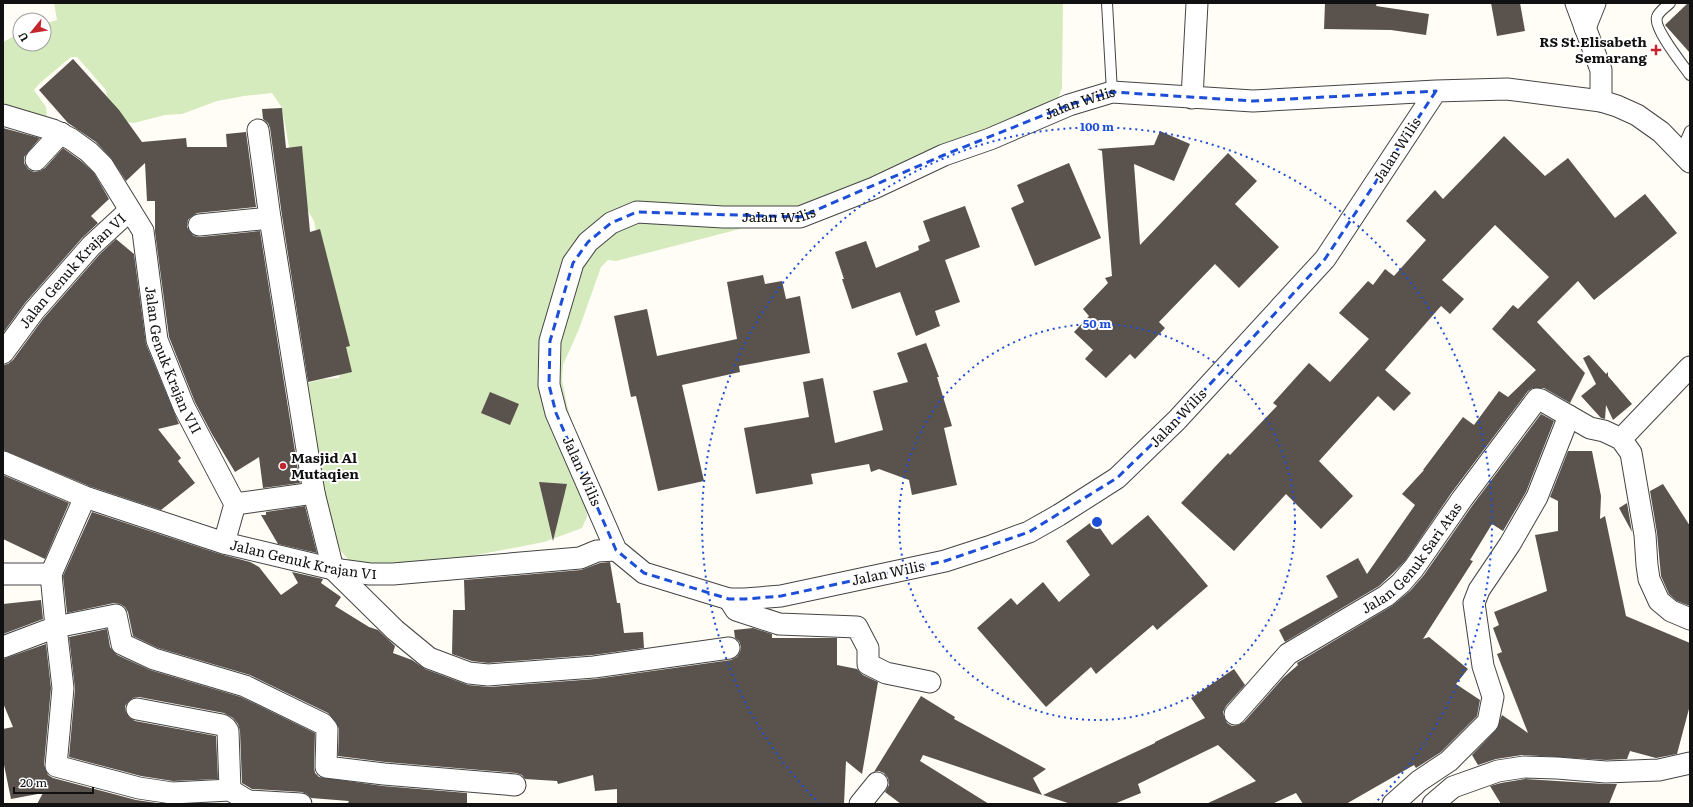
<svg xmlns="http://www.w3.org/2000/svg" width="1693" height="807" font-family="Literata,serif">
	<style>
		.green { fill: #d5ebbd }
		.building { fill: #5a524d }
		.lines { fill: none; stroke-linecap: round; stroke-linejoin: round }
		.lane-casing { stroke: #444; stroke-width: 12 }
		.street-casing { stroke: #444; stroke-width: 23 }
		.lane { stroke: #fff; stroke-width: 10 }
		.street { stroke: #fff; stroke-width: 21 }
		.marked { fill: none; stroke: #1d4ed8; stroke-width: 3; stroke-dasharray: 8 5; stroke-linejoin: round }
		.ring { fill: none; stroke: #1d4ed8; stroke-width: 2; stroke-dasharray: 2 4 }
		.poi-dot { fill: #c4262e; stroke: #fff; stroke-width: 1.5 }
		.labels { text-anchor: middle; stroke-width: 4; stroke-linejoin: round; paint-order: stroke }
		.poi-label { font-size: 14px; font-weight: bold; fill: #111; stroke: #fff; text-anchor: end }
		.street-label { font-size: 14px; fill: #111; stroke: #fff }
		.centre { fill: #1d4ed8; stroke: #fff; stroke-width: 2 }
		.ring-label { font-size: 12px; text-anchor: middle; font-weight: bold; fill: #1d4ed8; stroke: #fff; stroke-width: 4; stroke-linejoin: round; paint-order: stroke }
	</style>
	<rect width="100%" height="100%" fill="#fffdf5"/>
	<path class="green" d="M54,3H1063L1062,88L1056,103L1020,118L997,124L771,221L616,261L608,260L601,267L579,329L563,365L562,380L567,405L575,433L585,488L587,517L582,528L544,542L466,557L372,568L352,564L340,550L327,516L304,384L323,379L339,378L341,365L314,221L307,209L293,169L282,108L272,93L244,96L217,101L182,114L165,115L134,123L125,122L107,96L106,90L77,57H71L40,83L34,90L46,107L47,117L41,118L25,110L3,104V42L20,33V44H44V24L57,20Z"/>
	<g class="building">
		<path d="M1325,3H1377L1376,6L1429,14L1426,35L1391,30L1324,29Z"/>
		<path d="M1491,3H1520L1525,31L1497,36Z"/>
		<path d="M1688,3H1690V53L1665,25Z"/>
		<path d="M73,59L119,110L142,142L186,138L187,147H227L226,134L246,132L256,207L197,213L192,216L188,220L187,227L190,232L194,236L200,237L260,231L300,483L263,488L259,457L235,472L212,434L195,402L169,337L155,232V201H147L145,163L126,181L111,158L96,142L68,123L39,90Z"/>
		<path d="M282,108L286,148L302,146L310,232L320,229L350,346L346,347L352,372L308,382L282,216L270,128L268,123L263,119L262,109Z"/>
		<path d="M3,128L40,138L24,157V163L28,169L34,172L40,171L45,168L63,148L81,161L94,173L109,199L91,216L98,223L82,238L25,303L3,333Z"/>
		<path d="M1160,131L1190,144L1174,181L1134,164L1140,245L1228,153L1257,181L1235,204L1279,247L1239,288L1215,264L1159,322L1165,328L1135,359L1130,354L1106,378L1085,359L1093,350L1074,332L1089,316L1083,309L1108,283L1105,278L1112,276L1102,151L1097,149L1154,145Z"/>
		<path d="M1504,136L1545,176L1568,158L1615,218L1645,194L1677,233L1594,300L1578,281L1537,322L1585,373L1570,403L1544,388H1533L1528,391L1452,492L1405,561L1392,574L1379,586L1285,642L1279,630L1338,597L1326,576L1358,558L1367,574L1415,505L1402,494L1424,470H1423L1463,417L1474,425L1499,391L1508,397L1536,370L1492,329L1513,305L1518,309L1549,277L1495,225L1442,280L1464,299L1450,314L1441,306L1385,370L1411,393L1394,411L1378,396L1319,461L1353,496L1321,529L1286,494L1234,551L1181,503L1228,453L1230,455L1277,406L1273,403L1309,363L1330,382L1369,339L1339,313L1368,281L1373,285L1385,269L1394,276L1426,240L1406,221L1435,190L1443,199Z"/>
		<path d="M1069,163L1101,238L1035,266L1011,208L1024,202L1017,185Z"/>
		<path d="M965,206L980,247L945,260L960,302L935,311L940,326L916,336L900,292L852,309L842,279H844L835,252L866,241L876,268L919,250L918,246L930,241L923,221Z"/>
		<path d="M116,239L134,254L146,344L179,424L158,429L181,458L178,461L195,483L161,510L89,486L3,450V365L8,364L13,360L43,319L100,254Z"/>
		<path d="M763,275L765,284L782,281L786,299L800,296L810,353L739,366L740,372L682,385L704,481L658,491L636,396L631,397L614,316L647,309L657,356L737,339L727,282Z"/>
		<path d="M926,343L939,377H937L952,426L944,428L957,485L912,495L909,480L879,469L871,472L869,464L811,474L813,484L756,494L744,428L809,417L803,382L823,378L835,443L883,430L873,391L908,382L897,353Z"/>
		<path d="M1589,355L1606,374L1608,372V376L1632,404L1613,420L1606,405L1605,419L1601,418L1581,396L1596,384L1583,358Z"/>
		<path d="M490,392L519,404L510,425L481,413Z"/>
		<path d="M1541,414L1554,421L1526,492L1503,531L1492,524L1470,560L1473,561L1423,639L1429,637L1468,669L1456,684L1480,700L1477,716L1441,752L1416,768L1414,765L1346,804H1303L1296,793L1272,804H1206L1256,781L1218,745L1138,784L1141,793L1114,804H1071L1043,795L1155,743V742L1205,718L1191,698L1234,669L1245,685L1226,706L1223,712L1224,717L1227,723L1232,726L1238,725L1244,722L1283,678L1298,665L1297,663L1392,606L1410,591L1424,575L1472,506Z"/>
		<path d="M1568,451H1592L1601,496L1600,519L1605,516L1626,616L1690,643V705L1677,754L1656,758L1630,751L1627,759L1606,760L1522,755L1496,759L1478,765L1472,755L1496,730L1502,715L1528,733L1497,654L1502,652L1493,628L1499,625L1494,612L1547,591L1535,535L1558,531V501L1550,497Z"/>
		<path d="M3,475L69,503L45,559L3,539Z"/>
		<path d="M539,482L567,484L553,541Z"/>
		<path d="M1663,484L1690,526V606L1677,601L1669,594L1661,576L1657,533L1650,491Z"/>
		<path d="M1627,503L1632,532L1619,508Z"/>
		<path d="M305,506L317,553L278,544L261,515H266V512Z"/>
		<path d="M92,512L220,554L250,562L259,567L281,595L298,583L292,572L323,579L321,583L341,597L335,606L369,627L378,630L395,646L393,653L412,660L425,669L468,685L489,687L595,679L731,660L737,657L740,652L741,647L739,641L735,638L734,630L753,628L772,634V638H837V665L857,669L863,675L878,682L862,774L846,761L844,804H617V789L595,791L593,775L558,784L557,781L525,779L522,775L516,773L385,762L338,756L339,729L336,722L328,713L250,675L158,648L133,636L128,612L125,607L120,604L114,603L67,613L63,576Z"/>
		<path d="M1148,515L1208,586L1157,630L1153,625L1096,674L1091,667L1046,707L977,628L1011,598L1017,605L1043,582L1059,602L1090,575L1066,541L1094,520L1112,545Z"/>
		<path d="M610,562L617,603H620L624,633L643,632L644,648L593,655L488,663L472,661L452,654L453,610H465L464,580L581,570L600,563Z"/>
		<path d="M41,600L43,619L3,634V604Z"/>
		<path d="M107,629L110,647L117,655L150,670L241,697L315,733L314,767L315,773L319,777L383,786L467,793V804L348,803L349,801L311,798L307,794L302,792L252,789L242,783L240,731L238,724L233,718L224,713L139,697L133,698L128,702L125,706L126,713L130,718L135,721L216,736L218,779L173,781L141,776L69,757L75,689L69,637Z"/>
		<path d="M46,644L51,688L44,765L48,775L53,778L136,800L164,804H37L43,793L11,799L3,760V729L13,727L3,703V659Z"/>
		<path d="M921,696L955,717L954,719L1046,769L1033,778L1042,795L923,755L920,761L989,804H901L885,792L889,785L888,778L884,773L879,771L874,772Z"/>
		<path d="M1525,779L1605,784H1617L1609,804H1501L1490,786L1501,783Z"/>
	</g>
	<g class="lines">
		<g class="lane-casing">
			<g id="lane">
				<path d="M1107,3L1112,92"/>
				<path d="M1670,3C1666,7 1659,11 1657,17C1653,28 1683,65 1690,75"/>
				<path d="M1681,151L1690,131"/>
			</g>
		</g>
		<g class="street-casing">
			<g id="street">
				<path d="M1576,3L1601,70V101"/>
				<path d="M1585,28L1595,3"/>
				<path id="s1" d="M1436,91L1325,259L1177,420L1117,478L1059,515L1029,532L988,547L945,561L781,596L745,599H729L644,573L616,550L556,413L549,385L550,341L573,263L588,242L611,223L637,212L723,217H800L874,188L944,155L990,139L1069,105L1112,92L1253,101L1436,91L1507,89L1601,101L1617,106L1637,115L1661,132L1690,162"/>
				<path d="M1192,98L1197,3"/>
				<path id="s2" d="M3,115L53,130L71,139L89,152L103,166L143,231L157,340L184,407L235,504L224,543"/>
				<path d="M258,130L270,218L314,493L333,569L395,630L429,658L469,673L488,675L594,667L729,648"/>
				<path d="M36,160L61,133"/>
				<path d="M199,225L270,218"/>
				<path id="s3" d="M3,353L34,311L91,246L130,210"/>
				<path d="M1621,439L1690,367"/>
				<path id="s4" d="M3,462L85,497L224,543L333,569L370,574H393L580,558L597,551L616,550"/>
				<path d="M235,504L314,493"/>
				<path d="M3,574H51L85,497"/>
				<path d="M729,599L736,610L779,624L857,627L868,648V664L886,673L930,682"/>
				<path d="M3,647L56,627L51,574"/>
				<path d="M137,709L222,725L226,728L228,731L230,790"/>
				<path id="s5" d="M1235,714L1288,654L1386,596L1401,583L1414,568L1462,499L1537,399L1541,400L1590,428L1604,431L1621,439L1631,453L1645,535L1647,565L1649,579L1659,601L1671,611L1690,619"/>
				<path d="M248,801L301,804"/>
				<path d="M248,804V801L230,790L172,793L139,788L56,766L63,688L56,627L116,615L122,644L154,659L245,686L323,724L327,729L326,767L384,774L515,785"/>
				<path d="M860,804L877,783"/>
				<path d="M1393,804L1419,781L1449,761L1488,722L1493,697L1483,666L1474,603L1479,590L1510,544L1537,497L1569,416"/>
				<path d="M1433,804L1453,787L1498,771L1524,767L1557,768L1606,772L1659,770L1690,763"/>
			</g>
		</g>
		<use href="#lane" class="lane"/>
		<use href="#street" class="street"/>
	</g>
	<path class="marked" d="M1436,91L1325,259L1177,420L1117,478L1029,532L945,561L781,596L745,599H729L644,573L616,550L556,413L549,385L550,341L573,263L588,242L611,223L637,212L800,217L944,155L1069,105L1112,92L1253,101Z"/>
	<g class="ring">
		<circle cx="1097" cy="522" r="198"/>
		<path d="M820 804A395 395 0 1 1 1374 804"/>
	</g>
	<g class="poi-dot">
		<path d="M1654 44h4v4h4v4h-4v4h-4v-4h-4v-4h4z"/>
		<circle cx="283" cy="466" r="4"/>
	</g>
	<g class="labels">
		<g class="poi-label">
			<text x="1647" y="47">RS St.Elisabeth<tspan x="1647" dy="16">Semarang</tspan></text>
			<text x="291" y="463" text-anchor="start">Masjid Al<tspan x="291" dy="16">Mutaqien</tspan></text>
		</g>
		<g class="street-label">
			<text dy="5" stroke="none"><textPath href="#s1" startOffset="1894">Jalan Wilis</textPath></text>
			<text transform="translate(1397 150) rotate(-57)" y="5">Jalan Wilis</text>
			<text dy="5" stroke="none"><textPath href="#s1" startOffset="1570">Jalan Wilis</textPath></text>
			<text dy="5" stroke="none"><textPath href="#s3" startOffset="108">Jalan Genuk Krajan VI</textPath></text>
			<text dy="5" stroke="none"><textPath href="#s2" startOffset="324">Jalan Genuk Krajan VII</textPath></text>
			<text transform="translate(1178 418) rotate(-46)" y="5">Jalan Wilis</text>
			<text transform="translate(582 471) rotate(66)" y="5">Jalan Wilis</text>
			<text dy="5" stroke="none"><textPath href="#s5" startOffset="239">Jalan Genuk Sari Atas</textPath></text>
			<text dy="5" stroke="none"><textPath href="#s4" startOffset="317">Jalan Genuk Krajan VI</textPath></text>
			<text transform="translate(888 573) rotate(-12)" y="5">Jalan Wilis</text>
		</g>
	</g>
	<circle cx="1097" cy="522" r="6" class="centre"/>
	<g class="ring-label">
		<text x="1097" y="131">100 m</text>
		<text x="1097" y="328">50 m</text>
	</g>
	<rect width="1693" height="807" fill="none" stroke="#111111" stroke-width="8"/>
	<g transform="translate(32 32) rotate(240)"><circle r="19" fill="#ffffff" stroke="#a0a0a0"/>
	<path d="M0-3L7 15L0 10L-7 15Z" fill="#c4262e"/>
	<text y="-6" font-size="11" font-weight="bold" text-anchor="middle" fill="#111111">U</text>
	</g>
	<path d="M14 787v6h79v-6" fill="none" stroke="#111111" stroke-width="2"/>
	<text x="20" y="787" font-size="12" fill="#111111" stroke="#ffffff" stroke-width="3" paint-order="stroke">20 m</text>
</svg>
